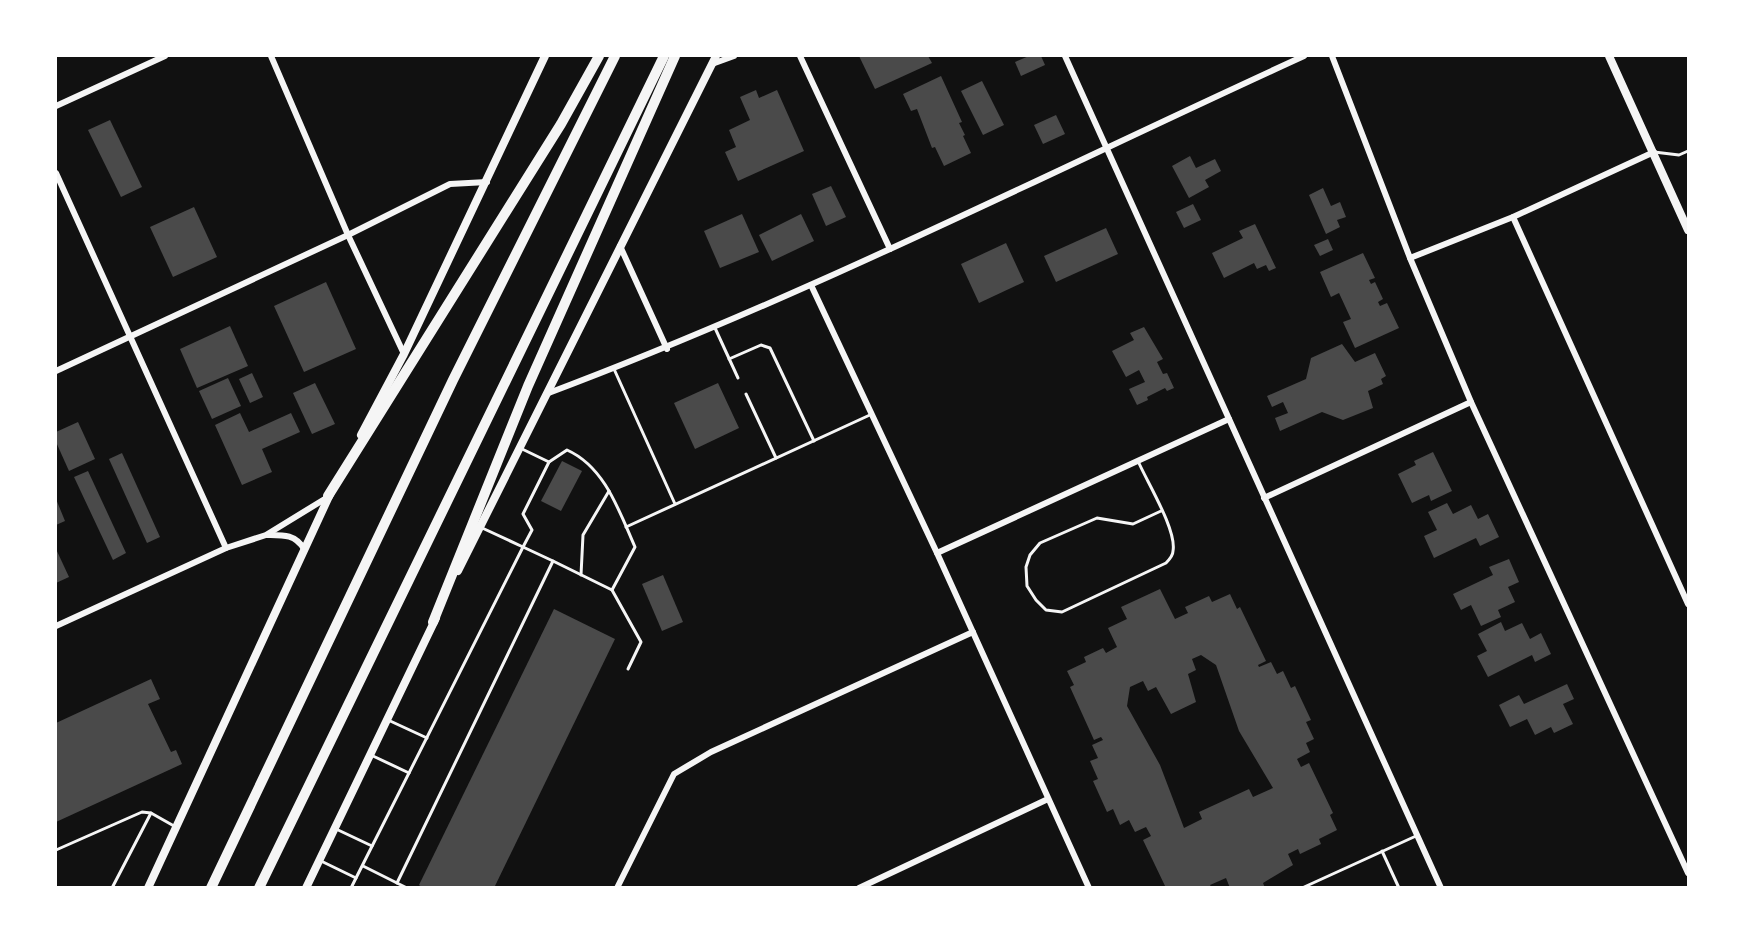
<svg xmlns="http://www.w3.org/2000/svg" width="1744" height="943" font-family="'DM Sans',sans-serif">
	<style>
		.building { fill: #4a4a4a; fill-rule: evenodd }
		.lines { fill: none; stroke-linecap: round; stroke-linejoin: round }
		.service { stroke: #f5f5f5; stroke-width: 3 }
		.minor { stroke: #f5f5f5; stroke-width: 6 }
		.tertiary { stroke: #f5f5f5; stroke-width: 8 }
		.secondary { stroke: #f5f5f5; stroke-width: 8 }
		.motorway { stroke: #f5f5f5; stroke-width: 10 }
	</style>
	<rect width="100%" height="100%" fill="#111"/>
	<g class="building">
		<path d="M859,56H928L932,63L875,89Z"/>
		<path d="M1029,56H1041L1045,65L1021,76L1015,62Z"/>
		<path d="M941,76L962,122L959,123L965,135L963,136L971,153L944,166L935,147L932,148L917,109L911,111L903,94Z"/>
		<path d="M982,81L1004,125L983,135L961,91Z"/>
		<path d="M756,90L759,98L777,90L804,151L738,181L725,152L736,147L729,130L750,120L740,97Z"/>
		<path d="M1056,115L1065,134L1043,144L1034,125Z"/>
		<path d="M110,120L142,187L121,197L88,130Z"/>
		<path d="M1190,156L1196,168L1215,159L1221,171L1205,180L1209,187L1189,198L1172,166Z"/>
		<path d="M831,186L846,217L826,226L812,194Z"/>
		<path d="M1323,188L1331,206L1340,202L1346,217L1337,220L1340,227L1326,234L1309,195Z"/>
		<path d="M1193,204L1201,220L1184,228L1176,212Z"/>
		<path d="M194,207L217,257L173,277L150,227Z"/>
		<path d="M742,214L759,252L720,268L704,231Z"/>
		<path d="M801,214L814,241L772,261L759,235Z"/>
		<path d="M1255,224L1276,268L1269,271L1266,265L1257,269L1254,263L1224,278L1212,253L1243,238L1239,231Z"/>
		<path d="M1106,228L1118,254L1056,282L1044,256Z"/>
		<path d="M1328,239L1333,250L1320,256L1314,245Z"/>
		<path d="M1006,243L1024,282L979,303L961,264Z"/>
		<path d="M1363,253L1375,278L1369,280L1371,284L1375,282L1383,299L1378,302L1380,306L1387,303L1399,328L1355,348L1343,322L1351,319L1339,293L1331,297L1320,272Z"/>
		<path d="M326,282L356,349L304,372L274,306Z"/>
		<path d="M230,326L248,366L197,388L180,349Z"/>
		<path d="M1144,327L1163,359L1157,362L1163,374L1167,373L1174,388L1167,391L1165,388L1147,397L1148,400L1137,405L1129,389L1145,382L1139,370L1126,377L1112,351L1134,340L1130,333Z"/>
		<path d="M1342,344L1355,362L1375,353L1386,376L1381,379L1383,384L1368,391L1373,408L1343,420L1322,412L1280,431L1275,418L1288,413L1283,402L1272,407L1267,396L1306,379L1311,358Z"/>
		<path d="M252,373L263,397L250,403L239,379Z"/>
		<path d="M228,378L241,406L212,419L199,391Z"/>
		<path d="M315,383L335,424L312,434L293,393Z"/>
		<path d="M718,383L739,428L695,449L674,403Z"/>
		<path d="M240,413L249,432L291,413L300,432L262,449L272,472L242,485L215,425Z"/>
		<path d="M78,422L95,459L69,471L56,442V432Z"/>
		<path d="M1433,452L1452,491L1431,501L1429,495L1412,503L1398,474L1416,465L1414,461Z"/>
		<path d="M122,453L160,537L147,543L109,459Z"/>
		<path d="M562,461L582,471L561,511L541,501Z"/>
		<path d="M88,471L126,553L113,560L74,477Z"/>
		<path d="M56,499L65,521L56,525Z"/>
		<path d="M1447,503L1453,514L1471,505L1478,519L1488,514L1499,537L1480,546L1476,538L1434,558L1424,536L1437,530L1428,512Z"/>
		<path d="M56,549L69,577L56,583Z"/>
		<path d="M1509,559L1519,582L1508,587L1515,602L1498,610L1501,617L1481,626L1471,605L1461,610L1453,594L1493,575L1489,567Z"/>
		<path d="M663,575L683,622L662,631L642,584Z"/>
		<path d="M1160,589L1175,619L1188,613L1185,607L1209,596L1212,602L1230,594L1237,609L1240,607L1266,661L1258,665L1259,667L1271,662L1277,674L1283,671L1291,688L1295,686L1311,720L1306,722L1314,739L1306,743L1310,752L1297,759L1301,767L1309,763L1333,813L1330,815L1337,830L1319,839L1321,844L1300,854L1298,849L1288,854L1293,865L1263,883L1265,888H1230L1226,878L1210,885L1212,888H1166L1143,840L1151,836L1146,827L1135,832L1129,820L1120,825L1113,809L1107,812L1093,781L1098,779L1090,761L1098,758L1092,745L1103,740L1101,737L1094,740L1070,687L1074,685L1067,671L1086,662L1084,657L1103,648L1106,653L1117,647L1108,628L1127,619L1121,607ZM1201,655L1216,665L1239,731L1273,788L1253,797L1249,789L1199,812L1202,819L1184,828L1160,765L1127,706L1130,687L1143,681L1148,691L1156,687L1171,714L1196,702L1188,674L1196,670L1192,659Z"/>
		<path d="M554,609L615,639L494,888H423L419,885Z"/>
		<path d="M1501,622L1505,631L1522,623L1530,639L1541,633L1551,654L1535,662L1532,655L1488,677L1477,656L1487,651L1478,634Z"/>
		<path d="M151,679L160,699L148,704L171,752L176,750L182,764L56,822V723Z"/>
		<path d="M1567,684L1574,699L1563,704L1573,724L1554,733L1551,727L1535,735L1527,719L1510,727L1499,705L1519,695L1524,704Z"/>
	</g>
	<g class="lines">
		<g class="service">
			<path d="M1654,152L1679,155L1688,151"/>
			<path d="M715,328L738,378"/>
			<path d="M729,359L761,345L770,348L814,441"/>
			<path d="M614,369L675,504"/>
			<path d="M746,394L776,458"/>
			<path d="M1138,461C1147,482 1177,530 1173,551C1173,555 1169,560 1166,563L1062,612L1046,610L1036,600L1027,586L1026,567L1030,555L1040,543L1097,518L1133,524L1161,511"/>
			<path d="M549,462L567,450C605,467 619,511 635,547L612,590L553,561"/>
			<path d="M626,527L872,414"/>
			<path d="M581,575L583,535L609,491"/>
			<path d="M612,590L641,642L628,669"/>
			<path d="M388,720L427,738"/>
			<path d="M373,756L409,773"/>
			<path d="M336,829L372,846"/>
			<path d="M56,850L142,812L151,813L174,826"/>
			<path d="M1382,851L1399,888"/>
			<path d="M321,861L356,878L351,888"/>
			<path d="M363,866L407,888"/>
			<path d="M356,878L523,547L480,527"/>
			<path d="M397,883L553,561L523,547L532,530L523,514L549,462L520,448"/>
			<path d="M112,888L151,813"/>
			<path d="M1302,888L1416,836"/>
		</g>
		<g class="minor">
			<path d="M271,56L348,235L404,354"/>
			<path d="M800,56L890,249"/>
			<path d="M1065,56L1441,888"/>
			<path d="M1332,56L1410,258L1471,402L1688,873"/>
			<path d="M712,64L734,56"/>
			<path d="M56,106L165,56"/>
			<path d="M56,173L226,548"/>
			<path d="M1513,217L1688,604"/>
			<path d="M620,246L667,349"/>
			<path d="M1410,258L1513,217L1654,152"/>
			<path d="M811,285L937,553L1089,888"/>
			<path d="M56,371L348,235L450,184L487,182"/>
			<path d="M546,394C805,297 1052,171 1304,56"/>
			<path d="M1264,498L1471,402"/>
			<path d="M267,535C283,535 295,534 304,549"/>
			<path d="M937,553L1229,419"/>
			<path d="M56,626L226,548L266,535L328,497"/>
			<path d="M617,888L674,774L711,752L973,632"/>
			<path d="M859,888L1048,799"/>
		</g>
		<path class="tertiary" d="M1609,56L1688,230"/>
		<g class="secondary">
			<path d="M361,435L404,354L545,56"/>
			<path d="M458,571L716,56"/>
			<path d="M148,888L331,492"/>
			<path d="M306,888L436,618"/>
		</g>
		<g class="motorway">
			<path d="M328,496L561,124L599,56"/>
			<path d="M433,622L528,386L675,56"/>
			<path d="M211,888L453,380L615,56"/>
			<path d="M259,888L664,56"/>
		</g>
	</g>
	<rect width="1744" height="943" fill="none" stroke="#ffffff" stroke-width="114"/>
</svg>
